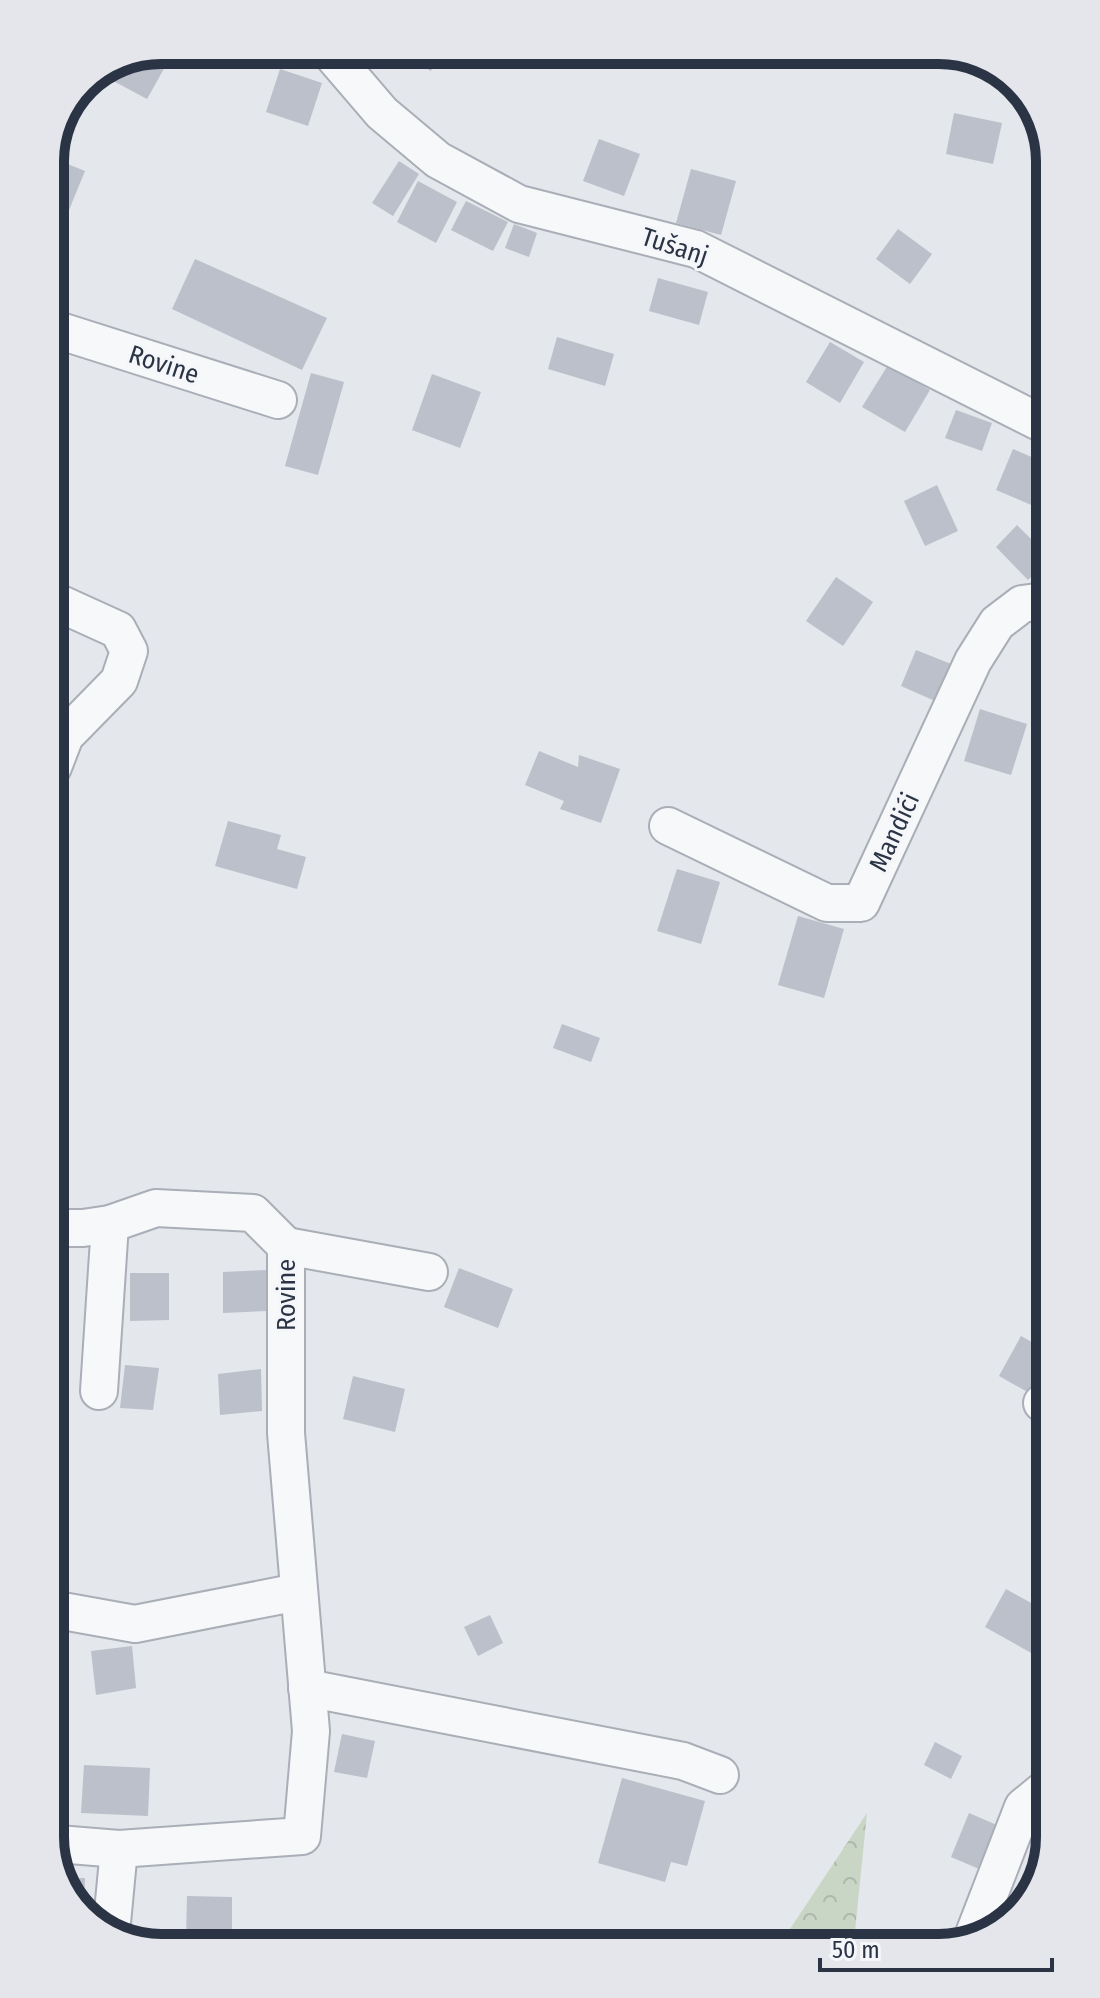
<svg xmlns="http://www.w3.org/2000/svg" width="1100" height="1998" font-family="'Fira Sans Condensed',sans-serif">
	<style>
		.forest { fill: url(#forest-crowns) }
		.building { fill: #bbc0ca }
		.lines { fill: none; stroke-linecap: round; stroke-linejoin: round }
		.minor-casing { stroke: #a9aeb7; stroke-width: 40 }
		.minor { stroke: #f7f8fa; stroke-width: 36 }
		.labels { text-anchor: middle; stroke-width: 6; stroke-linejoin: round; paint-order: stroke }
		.street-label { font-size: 26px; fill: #2b3445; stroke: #f4f6f9 }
		.rim { fill: none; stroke: #2b3445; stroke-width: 10 }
	</style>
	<defs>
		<pattern id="forest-crowns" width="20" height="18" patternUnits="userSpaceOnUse" patternTransform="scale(2)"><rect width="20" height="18" fill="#c9d6c5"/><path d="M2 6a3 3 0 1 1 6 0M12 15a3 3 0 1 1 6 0" fill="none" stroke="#adb8ab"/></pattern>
	</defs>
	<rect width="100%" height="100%" fill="#e4e7ec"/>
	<path class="forest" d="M867,1813L854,1941H782Z"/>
	<g class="building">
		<path d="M393,50H442L431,71Z"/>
		<path d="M158,51L170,58L147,99L102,75Z"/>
		<path d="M280,69L322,83L308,126L266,112Z"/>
		<path d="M88,80L92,83L74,104L83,82Z"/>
		<path d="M954,113L1002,123L993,164L946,154Z"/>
		<path d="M599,139L640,154L624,196L583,181Z"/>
		<path d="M50,157L85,171L51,254Z"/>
		<path d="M399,161L419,174L393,216L372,203Z"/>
		<path d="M691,169L736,181L721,235L676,223Z"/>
		<path d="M418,181L457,202L436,243L397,222Z"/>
		<path d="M466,201L508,222L493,251L451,230Z"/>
		<path d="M514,224L537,233L529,257L505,248Z"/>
		<path d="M898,229L932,254L910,284L876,259Z"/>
		<path d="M195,259L327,318L302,370L172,309Z"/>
		<path d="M658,278L708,292L699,325L649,311Z"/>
		<path d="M557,337L614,354L605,386L548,369Z"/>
		<path d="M830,342L864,362L840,403L806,382Z"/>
		<path d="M888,365L930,390L905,432L862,407Z"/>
		<path d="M311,373L344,382L318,475L285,466Z"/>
		<path d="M432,374L481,392L460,448L412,430Z"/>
		<path d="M956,410L992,423L982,451L945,438Z"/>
		<path d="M1013,449L1043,462V510L996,490Z"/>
		<path d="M937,485L958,531L925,546L904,501Z"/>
		<path d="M1017,525L1044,552V564L1028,580L996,547Z"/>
		<path d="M836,577L873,602L843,646L806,621Z"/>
		<path d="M916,650L951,664L935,701L901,686Z"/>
		<path d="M980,709L1027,724L1011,775L964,761Z"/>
		<path d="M539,751L578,767L579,755L620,769L601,823L560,809L564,801L525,785Z"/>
		<path d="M228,821L281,835L277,849L306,857L297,889L215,866Z"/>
		<path d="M677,869L720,882L701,944L657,931Z"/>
		<path d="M798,916L844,929L824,998L778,985Z"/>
		<path d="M562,1024L600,1038L591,1062L553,1048Z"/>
		<path d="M459,1268L513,1289L498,1328L444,1307Z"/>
		<path d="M268,1270V1311L223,1313V1272Z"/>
		<path d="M130,1273H169V1320L130,1321Z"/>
		<path d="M1021,1336L1048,1351V1364L1031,1394L999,1376Z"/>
		<path d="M125,1365L159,1368L153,1410L120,1408Z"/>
		<path d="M261,1369L262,1411L220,1415L218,1374Z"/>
		<path d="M353,1376L405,1389L395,1432L343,1419Z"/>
		<path d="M1006,1589L1049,1613V1663L985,1627Z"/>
		<path d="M490,1615L503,1643L478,1656L464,1627Z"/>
		<path d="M132,1646L136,1688L96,1695L91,1651Z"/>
		<path d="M342,1734L375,1741L367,1778L334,1772Z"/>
		<path d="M935,1742L962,1756L951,1779L924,1765Z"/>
		<path d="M84,1765L150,1768L148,1816L81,1813Z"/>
		<path d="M622,1778L705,1801L687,1866L671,1862L665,1882L598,1863Z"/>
		<path d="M969,1813L997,1825L979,1869L951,1857Z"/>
		<path d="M59,1878H85L84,1911L59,1880Z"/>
		<path d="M187,1896L232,1897V1940H186Z"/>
	</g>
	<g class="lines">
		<g class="minor-casing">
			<g id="minor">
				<path d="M328,50L382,113L438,160L519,204L696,249L1043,424"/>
				<path d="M51,328L278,400"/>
				<path d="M52,600L118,630L129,651L119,681L65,736L53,767"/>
				<path d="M668,826L827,903H861L973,661L997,623L1022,604L1044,601"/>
				<path d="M55,1228H83L110,1224L156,1208L253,1213L286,1246V1433L311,1731L302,1836L119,1849L58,1844"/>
				<path d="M286,1246L429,1272"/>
				<path d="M99,1391L110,1224"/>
				<path d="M1042,1403L1048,1407"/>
				<path d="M57,1610L135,1624L298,1592"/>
				<path d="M307,1688L683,1761L720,1775"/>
				<path d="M111,1933L119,1849"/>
				<path d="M972,1939L1023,1807L1050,1785"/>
			</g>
		</g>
		<use href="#minor" class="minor"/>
	</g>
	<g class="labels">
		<g class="street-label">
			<text transform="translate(675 246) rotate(18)" y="9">Tušanj</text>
			<text transform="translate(164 364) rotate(18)" y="9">Rovine</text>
			<text transform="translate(894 832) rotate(-65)" y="9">Mandići</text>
			<text transform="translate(286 1295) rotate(-90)" y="9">Rovine</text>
		</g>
	</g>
	<path d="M0 0H1100V1998H0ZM161 64H939A97 97 0 0 1 1036 161V1837A97 97 0 0 1 939 1934H161A97 97 0 0 1 64 1837V161A97 97 0 0 1 161 64Z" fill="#e4e6eb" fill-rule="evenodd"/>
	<path class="rim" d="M161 64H939A97 97 0 0 1 1036 161V1837A97 97 0 0 1 939 1934H161A97 97 0 0 1 64 1837V161A97 97 0 0 1 161 64Z"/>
	<path d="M820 1958v12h232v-12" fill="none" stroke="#2b3445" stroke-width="4"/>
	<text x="832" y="1958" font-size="24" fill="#2b3445" stroke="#f4f6f9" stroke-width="6" paint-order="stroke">50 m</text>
</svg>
